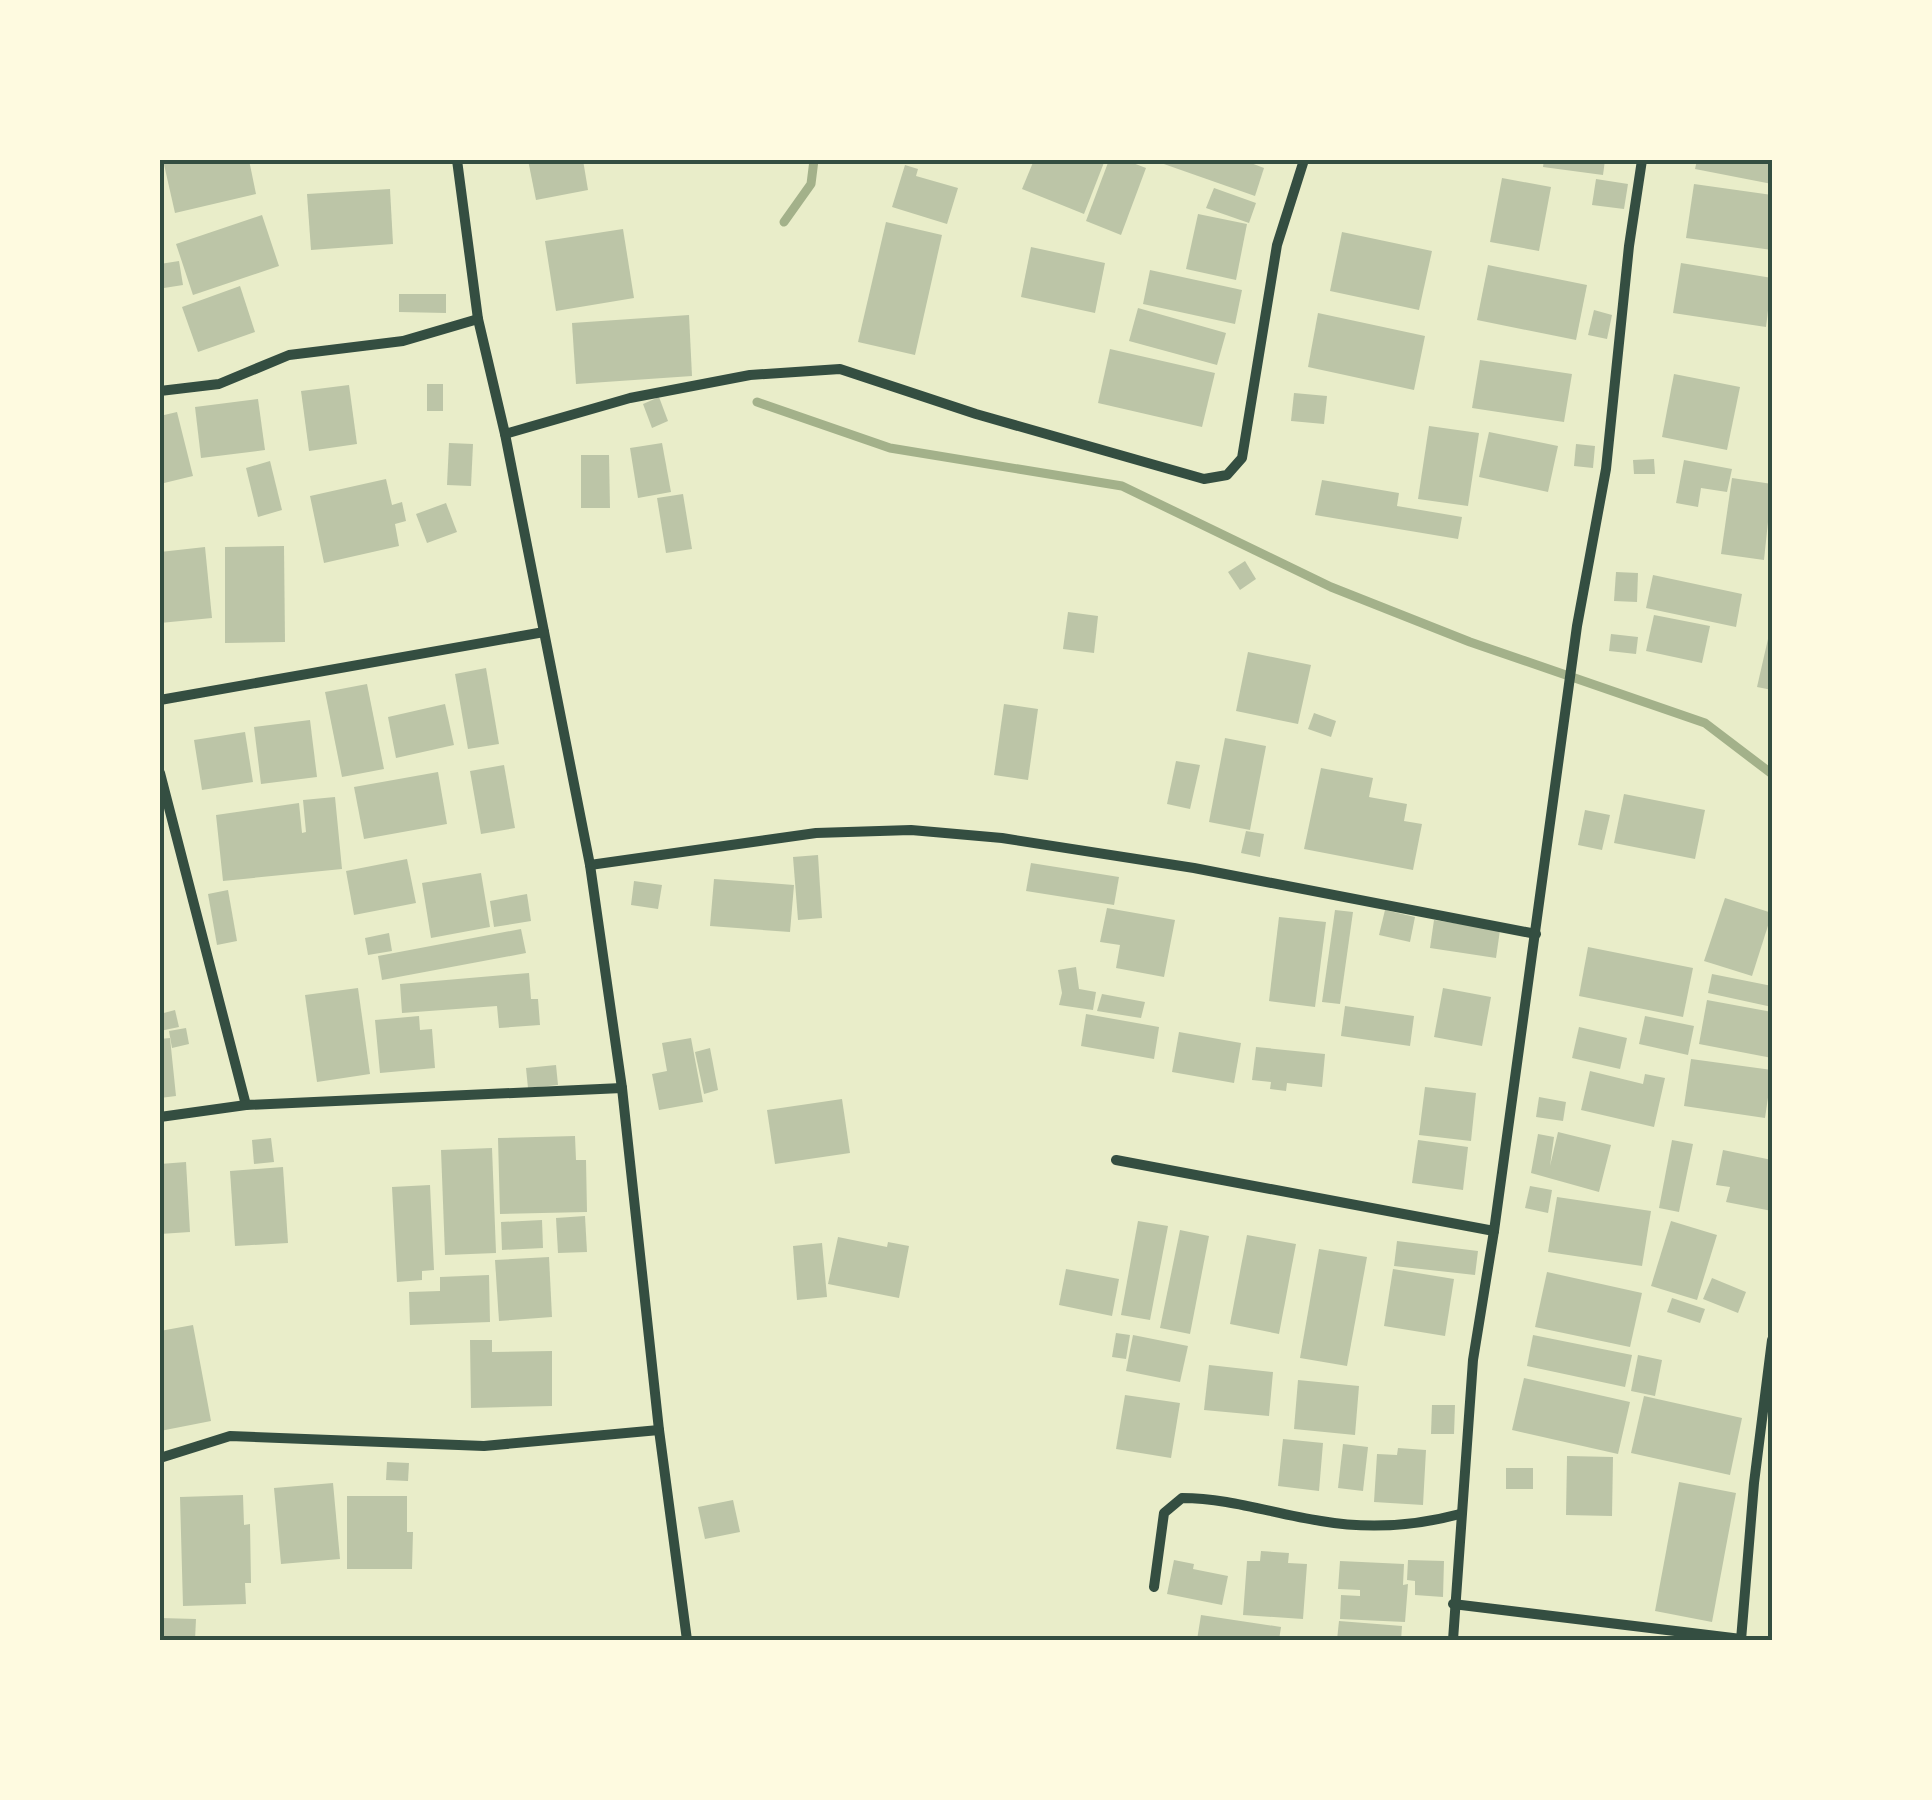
<svg xmlns="http://www.w3.org/2000/svg" width="1932" height="1800" font-family="'Golos Text',sans-serif">
	<style>
		.lines { fill: none; stroke-linecap: round; stroke-linejoin: round }
		.stream { stroke: #a3b18a; stroke-width: 9 }
		.building { fill: #bcc5a7 }
		.minor { stroke: #344e41; stroke-width: 10 }
		.neatline { fill: none; stroke: #344e41; stroke-width: 4 }
	</style>
	<rect width="100%" height="100%" fill="#e9edc9"/>
	<g class="lines">
		<g class="stream">
			<path d="M784,222L811,184L814,160"/>
			<path d="M757,402L890,448L1122,486L1331,587L1470,642L1705,723L1772,774"/>
		</g>
	</g>
	<g class="building">
		<path d="M163,160H249L256,194L175,213Z"/>
		<path d="M528,160H583L588,190L536,200Z"/>
		<path d="M1034,160H1105L1084,214L1022,189Z"/>
		<path d="M1109,160H1125L1146,168L1121,235L1086,221Z"/>
		<path d="M1162,160H1243L1264,168L1255,196L1161,163Z"/>
		<path d="M1544,160H1605L1603,175L1543,167Z"/>
		<path d="M1697,160H1772V184L1695,169Z"/>
		<path d="M905,165L918,169L916,176L958,188L947,224L892,207Z"/>
		<path d="M1502,178L1551,187L1539,251L1490,242Z"/>
		<path d="M1596,179L1628,184L1624,209L1592,205Z"/>
		<path d="M1694,184L1772,195V250L1686,238Z"/>
		<path d="M1214,188L1256,203L1249,223L1206,208Z"/>
		<path d="M390,189L393,244L311,250L307,194Z"/>
		<path d="M1198,214L1247,224L1236,280L1186,269Z"/>
		<path d="M262,215L279,266L193,295L176,244Z"/>
		<path d="M886,222L942,235L915,355L858,342Z"/>
		<path d="M623,229L634,298L556,311L545,241Z"/>
		<path d="M1342,232L1432,251L1419,310L1330,291Z"/>
		<path d="M1031,247L1105,263L1095,313L1021,297Z"/>
		<path d="M179,261L183,285L164,288L160,264Z"/>
		<path d="M1681,263L1772,278L1766,327L1673,313Z"/>
		<path d="M1488,265L1587,285L1576,340L1477,320Z"/>
		<path d="M1150,270L1242,290L1235,324L1143,304Z"/>
		<path d="M240,286L255,332L198,352L182,307Z"/>
		<path d="M399,294H446V313L399,312Z"/>
		<path d="M1138,308L1226,333L1217,365L1129,341Z"/>
		<path d="M1594,310L1612,315L1607,339L1588,335Z"/>
		<path d="M1318,313L1425,336L1414,390L1308,367Z"/>
		<path d="M689,315L692,376L576,384L572,323Z"/>
		<path d="M1110,349L1215,373L1202,427L1098,403Z"/>
		<path d="M1480,360L1572,374L1564,422L1472,408Z"/>
		<path d="M1674,374L1740,387L1727,450L1662,437Z"/>
		<rect x="427" y="384" width="16" height="27"/>
		<path d="M349,385L357,444L309,451L301,391Z"/>
		<path d="M1294,393L1327,396L1324,424L1291,421Z"/>
		<path d="M659,397L668,421L652,428L643,404Z"/>
		<path d="M258,399L265,450L201,458L195,407Z"/>
		<path d="M177,412L193,476L160,484V416Z"/>
		<path d="M1429,426L1479,433L1468,506L1418,499Z"/>
		<path d="M1489,432L1558,446L1548,492L1479,477Z"/>
		<path d="M449,443L473,444L471,486L447,485Z"/>
		<path d="M662,443L671,492L638,498L630,448Z"/>
		<path d="M1576,444L1595,446L1593,468L1574,466Z"/>
		<path d="M581,455H609L610,508H581Z"/>
		<path d="M1654,459L1655,474H1634L1633,460Z"/>
		<path d="M1684,460L1732,469L1727,492L1701,488L1698,507L1676,503Z"/>
		<path d="M270,461L282,510L258,517L246,468Z"/>
		<path d="M1732,478L1772,484L1764,560L1721,554Z"/>
		<path d="M386,479L392,505L402,502L406,521L395,524L399,546L324,563L310,496Z"/>
		<path d="M1322,480L1399,493L1397,506L1462,517L1458,539L1315,515Z"/>
		<path d="M683,494L692,549L666,553L657,498Z"/>
		<path d="M446,503L457,532L427,543L416,514Z"/>
		<path d="M284,546L285,642L225,643V547Z"/>
		<path d="M205,547L212,618L160,623V552Z"/>
		<path d="M1245,561L1256,579L1240,590L1228,572Z"/>
		<path d="M1616,572L1638,573L1637,602L1614,601Z"/>
		<path d="M1653,575L1742,594L1736,627L1646,608Z"/>
		<path d="M1068,612L1098,616L1094,653L1063,649Z"/>
		<path d="M1654,615L1710,626L1702,663L1646,651Z"/>
		<path d="M1611,634L1638,637L1636,654L1609,651Z"/>
		<path d="M1768,639L1772,640V690L1757,687Z"/>
		<path d="M1248,652L1311,665L1298,724L1236,711Z"/>
		<path d="M486,668L499,744L468,749L455,674Z"/>
		<path d="M367,684L384,769L342,777L325,692Z"/>
		<path d="M445,704L454,745L396,758L388,717Z"/>
		<path d="M1004,704L1038,709L1028,780L994,775Z"/>
		<path d="M1314,713L1336,721L1331,737L1308,729Z"/>
		<path d="M310,720L317,777L261,784L254,727Z"/>
		<path d="M245,732L253,782L202,790L194,740Z"/>
		<path d="M1225,738L1266,746L1250,830L1209,822Z"/>
		<path d="M1176,761L1200,765L1190,809L1167,804Z"/>
		<path d="M504,765L515,828L481,834L470,771Z"/>
		<path d="M1321,768L1373,778L1369,797L1407,804L1404,821L1422,824L1413,870L1304,849Z"/>
		<path d="M438,772L447,824L364,839L354,787Z"/>
		<path d="M1624,794L1705,810L1695,859L1614,843Z"/>
		<path d="M335,797L342,869L223,881L216,815L299,803L302,833L306,832L303,800Z"/>
		<path d="M1585,810L1610,815L1602,850L1578,845Z"/>
		<path d="M1246,831L1264,834L1260,857L1241,853Z"/>
		<path d="M818,855L822,918L798,920L793,857Z"/>
		<path d="M407,859L416,903L354,915L346,871Z"/>
		<path d="M1031,863L1119,877L1114,905L1026,891Z"/>
		<path d="M481,873L490,927L431,938L422,883Z"/>
		<path d="M714,879L794,885L790,932L710,926Z"/>
		<path d="M634,881L662,885L658,909L631,905Z"/>
		<path d="M228,890L237,941L217,945L208,894Z"/>
		<path d="M527,894L531,921L494,927L490,901Z"/>
		<path d="M1725,898L1772,913L1752,976L1704,961Z"/>
		<path d="M1107,908L1175,920L1164,977L1116,968L1120,945L1100,942Z"/>
		<path d="M1335,910L1353,912L1340,1004L1322,1002Z"/>
		<path d="M1385,910L1415,917L1410,942L1379,935Z"/>
		<path d="M1279,917L1326,922L1315,1007L1269,1001Z"/>
		<path d="M1434,920L1500,930L1496,958L1430,948Z"/>
		<path d="M521,929L526,953L382,980L378,956Z"/>
		<path d="M389,933L392,951L368,955L365,938Z"/>
		<path d="M1588,947L1693,968L1683,1017L1579,996Z"/>
		<path d="M1076,967L1079,989L1096,992L1093,1010L1059,1005L1062,993L1058,970Z"/>
		<path d="M529,973L531,999H538L540,1025L499,1028L497,1006L402,1013L400,984Z"/>
		<path d="M1712,974L1772,986V1007L1708,993Z"/>
		<path d="M358,988L370,1074L317,1082L305,995Z"/>
		<path d="M1443,988L1491,997L1482,1046L1434,1037Z"/>
		<path d="M1102,994L1145,1002L1141,1018L1097,1011Z"/>
		<path d="M1707,1000L1772,1012V1058L1699,1044Z"/>
		<path d="M1345,1006L1414,1016L1410,1046L1341,1036Z"/>
		<path d="M175,1010L179,1027L160,1031V1014Z"/>
		<path d="M1086,1014L1159,1027L1154,1059L1081,1046Z"/>
		<path d="M419,1016L420,1030L432,1029L435,1068L380,1073L375,1020Z"/>
		<path d="M1645,1016L1694,1026L1688,1055L1639,1044Z"/>
		<path d="M1579,1027L1627,1038L1620,1069L1572,1058Z"/>
		<path d="M186,1028L189,1044L172,1048L169,1031Z"/>
		<path d="M1179,1032L1241,1043L1234,1083L1172,1072Z"/>
		<path d="M170,1038L176,1096L160,1098V1039Z"/>
		<path d="M691,1038L703,1102L659,1110L652,1074L667,1071L662,1043Z"/>
		<path d="M1256,1047L1325,1054L1322,1087L1287,1083L1286,1091L1270,1089L1271,1082L1252,1080Z"/>
		<path d="M710,1048L718,1090L704,1094L695,1052Z"/>
		<path d="M1691,1059L1772,1070L1765,1118L1684,1106Z"/>
		<path d="M556,1065L558,1085L528,1088L526,1068Z"/>
		<path d="M1590,1071L1643,1084L1645,1074L1665,1078L1654,1127L1581,1110Z"/>
		<path d="M1425,1087L1476,1093L1471,1141L1419,1135Z"/>
		<path d="M1539,1097L1566,1102L1563,1121L1536,1117Z"/>
		<path d="M842,1099L850,1153L775,1164L767,1110Z"/>
		<path d="M1558,1132L1611,1145L1599,1192L1531,1173L1538,1134L1554,1137L1550,1166Z"/>
		<path d="M575,1136L576,1160H586L587,1212L500,1214L498,1138Z"/>
		<path d="M271,1138L274,1162L254,1164L252,1140Z"/>
		<path d="M1418,1140L1468,1147L1463,1190L1412,1183Z"/>
		<path d="M1672,1140L1693,1144L1679,1212L1659,1208Z"/>
		<path d="M492,1148L496,1253L445,1255L441,1150Z"/>
		<path d="M1723,1150L1772,1160V1211L1726,1202L1730,1187L1716,1185Z"/>
		<path d="M186,1162L190,1232L160,1234V1164Z"/>
		<path d="M283,1167L288,1243L235,1246L230,1171Z"/>
		<path d="M430,1185L434,1270L422,1271V1280L397,1282L392,1187Z"/>
		<path d="M1530,1186L1552,1190L1548,1213L1525,1208Z"/>
		<path d="M1557,1197L1651,1211L1642,1266L1548,1252Z"/>
		<path d="M585,1216L587,1252L558,1253L556,1218Z"/>
		<path d="M542,1220L543,1248L502,1250L501,1222Z"/>
		<path d="M1138,1221L1168,1226L1150,1320L1121,1315Z"/>
		<path d="M1671,1221L1717,1235L1697,1300L1651,1286Z"/>
		<path d="M1180,1230L1209,1236L1190,1334L1160,1328Z"/>
		<path d="M1247,1235L1296,1244L1279,1334L1230,1324Z"/>
		<path d="M838,1237L887,1247L888,1242L909,1246L899,1298L828,1284Z"/>
		<path d="M1397,1241L1478,1251L1475,1275L1394,1266Z"/>
		<path d="M822,1243L827,1297L797,1300L793,1246Z"/>
		<path d="M1319,1249L1367,1257L1347,1366L1300,1358Z"/>
		<path d="M549,1257L552,1317L499,1321L495,1260Z"/>
		<path d="M1066,1269L1119,1279L1112,1316L1059,1305Z"/>
		<path d="M1393,1269L1454,1279L1445,1336L1384,1326Z"/>
		<path d="M1547,1272L1642,1293L1630,1347L1535,1327Z"/>
		<path d="M489,1275L490,1322L410,1325L409,1292L440,1291V1277Z"/>
		<path d="M1712,1278L1746,1292L1738,1313L1703,1299Z"/>
		<path d="M1672,1298L1705,1309L1700,1323L1667,1312Z"/>
		<path d="M193,1325L211,1421L160,1431V1331Z"/>
		<path d="M1116,1333L1130,1335L1126,1359L1112,1357Z"/>
		<path d="M1133,1335L1188,1346L1180,1382L1126,1371Z"/>
		<path d="M1533,1335L1632,1355L1625,1387L1527,1366Z"/>
		<path d="M470,1340H492V1352L552,1351V1406L471,1408Z"/>
		<path d="M1638,1355L1662,1360L1655,1396L1631,1391Z"/>
		<path d="M1209,1365L1273,1372L1269,1416L1204,1410Z"/>
		<path d="M1524,1378L1630,1402L1618,1454L1512,1430Z"/>
		<path d="M1298,1380L1359,1386L1355,1435L1294,1429Z"/>
		<path d="M1125,1395L1180,1403L1171,1458L1116,1449Z"/>
		<path d="M1644,1396L1742,1418L1730,1475L1631,1453Z"/>
		<path d="M1432,1405H1455L1454,1434H1431Z"/>
		<path d="M1283,1439L1323,1443L1319,1491L1278,1486Z"/>
		<path d="M1343,1444L1368,1447L1363,1491L1338,1488Z"/>
		<path d="M1398,1448L1426,1450L1423,1505L1374,1502L1377,1454L1397,1455Z"/>
		<path d="M1567,1456L1613,1457L1612,1516L1566,1515Z"/>
		<path d="M387,1462L409,1463L408,1481L386,1480Z"/>
		<rect x="1506" y="1468" width="27" height="21"/>
		<path d="M1679,1482L1736,1493L1712,1622L1655,1611Z"/>
		<path d="M333,1483L340,1559L281,1564L274,1488Z"/>
		<path d="M243,1495L244,1525L250,1524L251,1583H245L246,1604L183,1606L180,1497Z"/>
		<path d="M347,1496H407V1532H413L412,1569H347Z"/>
		<path d="M733,1500L740,1532L705,1539L698,1507Z"/>
		<path d="M1261,1551L1289,1553L1288,1563L1307,1564L1303,1619L1243,1615L1247,1561H1260Z"/>
		<path d="M1174,1560L1194,1564L1193,1569L1228,1576L1222,1605L1167,1594Z"/>
		<path d="M1408,1560L1444,1561L1443,1597L1415,1595V1581L1407,1580Z"/>
		<path d="M1340,1561L1404,1564L1403,1585L1408,1584L1405,1622L1340,1619L1341,1595L1360,1596V1590L1338,1589Z"/>
		<path d="M1201,1615L1281,1627L1279,1640H1197Z"/>
		<path d="M160,1618L196,1619L195,1640H160Z"/>
		<path d="M1339,1621L1402,1626L1401,1640H1337Z"/>
	</g>
	<g class="lines">
		<g class="minor">
			<path d="M457,160L478,319L505,434L590,865L622,1088L659,1430L687,1640"/>
			<path d="M160,391L219,384L289,355L403,341L478,319"/>
			<path d="M505,434L630,398L750,375L840,369L976,414L1204,479L1227,475L1242,458L1277,245L1304,160"/>
			<path d="M160,700L544,632"/>
			<path d="M160,773L246,1105"/>
			<path d="M590,865L816,833L911,830L1002,838L1194,868L1536,934"/>
			<path d="M160,1117L246,1105L622,1088"/>
			<path d="M1116,1160L1494,1231"/>
			<path d="M160,1458L230,1436L484,1446L659,1430"/>
			<path d="M1154,1587L1164,1513L1182,1498C1229,1498 1274,1514 1321,1521C1367,1529 1415,1526 1460,1514"/>
			<path d="M1453,1604L1741,1639"/>
			<path d="M1453,1640L1473,1360L1494,1231L1577,626L1606,469L1629,246L1642,160"/>
			<path d="M1741,1640L1754,1483L1772,1340"/>
		</g>
	</g>
	<rect width="1932" height="1800" fill="none" stroke="#fefae0" stroke-width="325"/>
	<rect x="162" y="162" width="1608" height="1476" class="neatline"/>
</svg>
